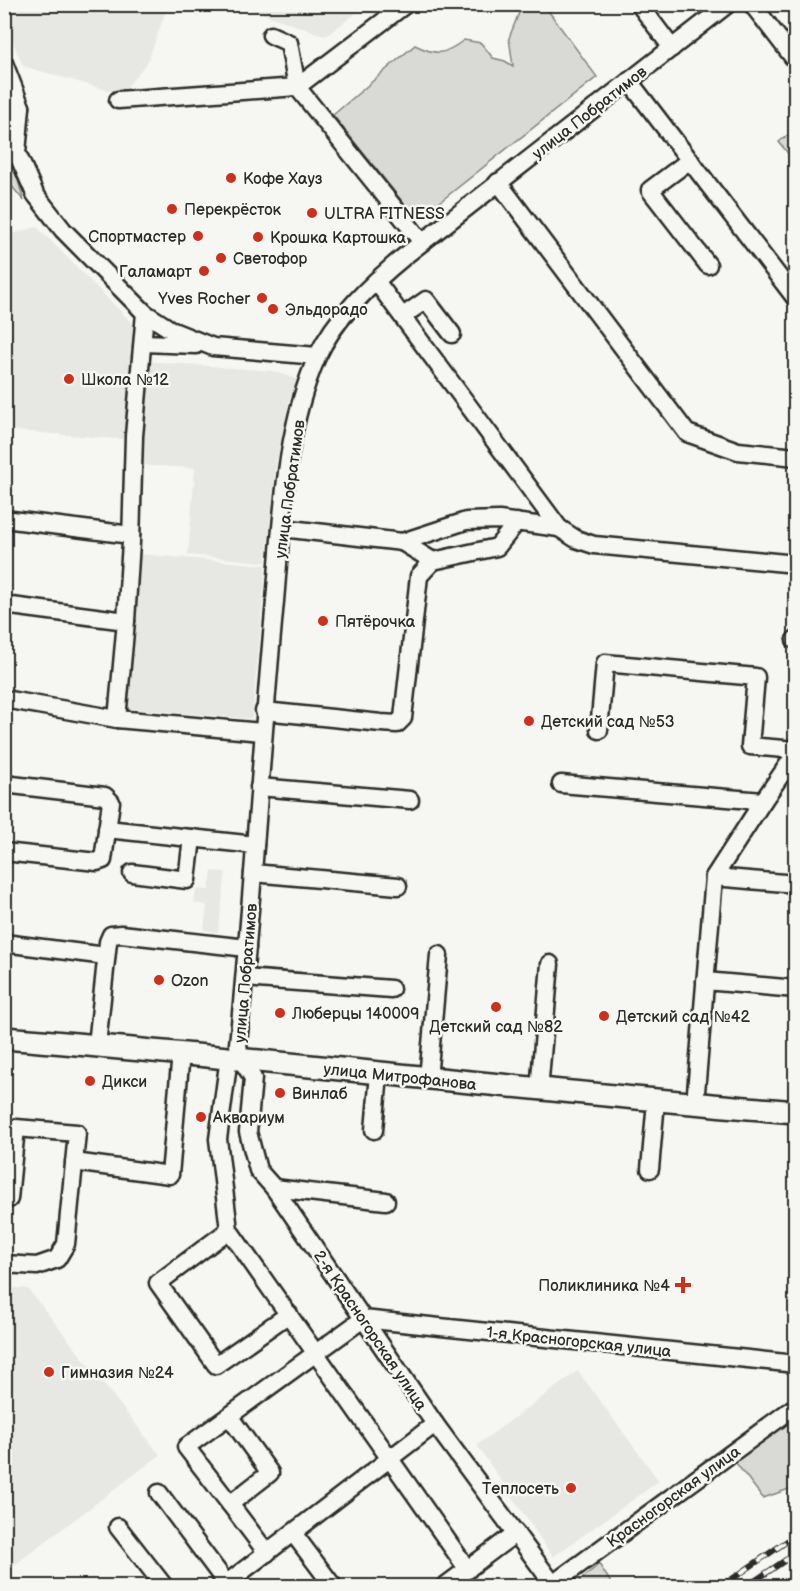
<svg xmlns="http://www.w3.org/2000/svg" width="800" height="1591" font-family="'Balsamiq Sans',sans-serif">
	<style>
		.built { fill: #e7e7e3 }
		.green { fill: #d9d9d5; stroke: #828280; stroke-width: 1.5 }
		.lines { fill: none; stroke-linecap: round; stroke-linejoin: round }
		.minor-casing { stroke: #2b2b2b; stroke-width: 21 }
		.major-casing { stroke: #2b2b2b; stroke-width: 26 }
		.minor { stroke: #f6f6f2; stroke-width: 16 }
		.major { stroke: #f6f6f2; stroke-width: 21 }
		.rail-casing { stroke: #2b2b2b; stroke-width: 6 }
		.rail { stroke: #f6f6f2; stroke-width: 4; stroke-dasharray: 11; stroke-linecap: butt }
		.poi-dot { fill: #c8321e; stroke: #f6f6f2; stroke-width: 2 }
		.labels { text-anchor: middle; stroke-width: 5; stroke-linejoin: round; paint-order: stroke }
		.street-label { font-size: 16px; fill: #2b2b2b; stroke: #f6f6f2 }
		.poi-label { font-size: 16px; fill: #2b2b2b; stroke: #f6f6f2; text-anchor: start }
	</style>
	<rect width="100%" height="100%" fill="#f6f6f2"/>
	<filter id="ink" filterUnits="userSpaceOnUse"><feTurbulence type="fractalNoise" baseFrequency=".0167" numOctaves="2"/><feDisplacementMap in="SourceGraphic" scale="12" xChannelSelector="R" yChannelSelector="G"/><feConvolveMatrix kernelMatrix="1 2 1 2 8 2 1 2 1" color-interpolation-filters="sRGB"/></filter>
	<g filter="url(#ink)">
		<g class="built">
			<path d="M4,5H168L148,61L121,94L23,66L5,23Z"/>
			<path d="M238,5L367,4V5L326,36Z"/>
			<path d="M37,227L136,327L131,440L5,430V236Z"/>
			<path d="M144,361L273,371L299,380L289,400L276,465L266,562L188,555L195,468L137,465Z"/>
			<path d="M137,554L266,565L252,719L124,708Z"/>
			<path d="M212,871L226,872L218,932L204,930L207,905L194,903L196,889L209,890Z"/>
			<path d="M5,1287L28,1289L160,1455L5,1572Z"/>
			<path d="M578,1371L659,1481L553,1557L477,1445Z"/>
		</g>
		<g class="green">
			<path d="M512,5H544L597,77L417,220L333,115L415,45C437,56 444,55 464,40L481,43L493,58L505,61L513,66L509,38L520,10Z"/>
			<path d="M795,129V162L779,142Z"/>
			<path d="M4,158L14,167L24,201L5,178Z"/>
			<path d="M795,1410V1487L763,1498L732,1458Z"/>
			<path d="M599,1564L613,1586H574Z"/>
		</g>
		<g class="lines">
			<g class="minor-casing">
				<g id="minor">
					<path d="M406,4L297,87L422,242"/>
					<path d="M639,4L672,48"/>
					<path d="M752,4L796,61"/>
					<path d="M4,63L21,107L17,153"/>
					<path d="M629,81L796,299"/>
					<path d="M118,100L297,87L289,43L271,35"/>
					<path d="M4,115L21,107"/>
					<path d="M4,141L17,153L35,194L63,230L145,313L173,331L213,347L317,356"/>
					<path d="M690,160L650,190L708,265"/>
					<path d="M498,182L687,433L738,451L796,457"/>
					<path d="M376,281L559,528L576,539L594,545L796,564"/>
					<path d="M403,316L426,300L452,334"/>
					<path d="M143,343L196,345"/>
					<path d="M4,519L131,535"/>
					<path d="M517,522L497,547L433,561L402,542L466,521L499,520L559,528"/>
					<path d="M282,528L402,542"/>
					<path d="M4,605L126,621"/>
					<path d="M795,640L796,639"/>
					<path d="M4,699L117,719L126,621L131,542L134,436L145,313"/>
					<path d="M264,711L381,723L397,724L403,718L419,576L433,561"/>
					<path d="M117,719L262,732"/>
					<path d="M599,730L605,663L756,677L750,746L796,750"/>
					<path d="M4,784L105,796L111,802L103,860L97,862L4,852"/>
					<path d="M561,784L763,801L796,753"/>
					<path d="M259,787L410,800"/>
					<path d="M107,829L255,845"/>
					<path d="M132,873L187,880L192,838"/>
					<path d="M253,873L398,886"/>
					<path d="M714,877L796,884"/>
					<path d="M4,943L106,956"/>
					<path d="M245,978L391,989"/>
					<path d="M705,981L796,989"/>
					<path d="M97,1045L108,942L111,935L121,934L247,948"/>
					<path d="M229,1057L218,1139L229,1230L468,1570"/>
					<path d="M428,1079L439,955"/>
					<path d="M539,1090L550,964"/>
					<path d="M695,1104L714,877L763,801"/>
					<path d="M374,1130L379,1074"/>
					<path d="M74,1162L170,1175L181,1053"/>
					<path d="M650,1169L656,1101"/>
					<path d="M274,1188L386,1201"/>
					<path d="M4,1198L9,1199L16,1128L77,1133L66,1244L57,1259L37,1266L4,1264"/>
					<path d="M229,1230L158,1283L216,1365L289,1314"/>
					<path d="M229,1416L186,1447L230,1504"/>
					<path d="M159,1493L227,1584"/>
					<path d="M118,1527L164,1586"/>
					<path d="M293,1533L333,1586"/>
					<path d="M267,1553L230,1504L270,1473L229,1416L363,1319L796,1364"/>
					<path d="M553,1584L435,1424L274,1188L258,1170L248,1132L253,1078L240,1058L238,1044C253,897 261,749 275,601C282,522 284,431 317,357C335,317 373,282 406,255L728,4"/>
					<path d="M223,1586L435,1424"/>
					<path d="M445,1586L516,1533"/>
					<path d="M550,1586L796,1406"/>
				</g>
			</g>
			<g class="major-casing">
				<path id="major" d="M4,1038C269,1059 531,1091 796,1112"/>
			</g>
			<use href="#minor" class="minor"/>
			<use href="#major" class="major"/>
			<g class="rail-casing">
				<g id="rail">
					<path d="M722,1586L796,1535"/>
					<path d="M747,1586L796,1553"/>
				</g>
			</g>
			<use href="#rail" class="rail"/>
		</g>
	</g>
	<g class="poi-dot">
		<circle cx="231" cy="178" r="6"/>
		<circle cx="172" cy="209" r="6"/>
		<circle cx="312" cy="213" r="6"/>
		<circle cx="198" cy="236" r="6"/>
		<circle cx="258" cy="237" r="6"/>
		<circle cx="221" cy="258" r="6"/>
		<circle cx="204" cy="271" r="6"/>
		<circle cx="262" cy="298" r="6"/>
		<circle cx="273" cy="309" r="6"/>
		<circle cx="69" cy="379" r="6"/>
		<circle cx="323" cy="621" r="6"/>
		<circle cx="529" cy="721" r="6"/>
		<circle cx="159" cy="980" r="6"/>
		<circle cx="496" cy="1007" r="6"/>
		<circle cx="280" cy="1013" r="6"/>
		<circle cx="604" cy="1016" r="6"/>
		<circle cx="90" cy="1081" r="6"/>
		<circle cx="280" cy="1093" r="6"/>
		<circle cx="201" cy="1117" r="6"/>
		<path d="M680 1276h6v6h6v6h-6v6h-6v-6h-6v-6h6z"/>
		<circle cx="49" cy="1372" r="6"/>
		<circle cx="571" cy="1488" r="6"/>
	</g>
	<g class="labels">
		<g class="street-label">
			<text transform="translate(589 112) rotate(-38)" y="6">улица Побратимов</text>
			<text transform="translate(289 489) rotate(-82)" y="6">улица Побратимов</text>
			<text transform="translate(245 973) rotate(-85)" y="6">улица Побратимов</text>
			<text transform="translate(400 1076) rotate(6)" y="6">улица Митрофанова</text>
			<text transform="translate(371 1330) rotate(56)" y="6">2-я Красногорская улица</text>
			<text transform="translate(579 1341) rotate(6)" y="6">1-я Красногорская улица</text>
			<text transform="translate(673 1496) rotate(-36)" y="6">Красногорская улица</text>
		</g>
		<g class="poi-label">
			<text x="243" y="184">Кофе Хауз</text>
			<text x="184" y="215">Перекрёсток</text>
			<text x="324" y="219">ULTRA FITNESS</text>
			<text x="186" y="242" text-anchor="end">Спортмастер</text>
			<text x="270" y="243">Крошка Картошка</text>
			<text x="233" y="264">Светофор</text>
			<text x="192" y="277" text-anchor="end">Галамарт</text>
			<text x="250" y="304" text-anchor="end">Yves Rocher</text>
			<text x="285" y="315">Эльдорадо</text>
			<text x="81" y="385">Школа №12</text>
			<text x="335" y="627">Пятёрочка</text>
			<text x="541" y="727">Детский сад №53</text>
			<text x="171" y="986">Ozon</text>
			<text x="292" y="1019">Люберцы 140009</text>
			<text x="616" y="1022">Детский сад №42</text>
			<text x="496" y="1032" text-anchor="middle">Детский сад №82</text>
			<text x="102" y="1087">Дикси</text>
			<text x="292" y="1099">Винлаб</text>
			<text x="213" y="1123">Аквариум</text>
			<text x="670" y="1291" text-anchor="end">Поликлиника №4</text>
			<text x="61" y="1378">Гимназия №24</text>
			<text x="559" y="1494" text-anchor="end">Теплосеть</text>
		</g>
	</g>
	<rect width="800" height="1591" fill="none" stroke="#f6f6f2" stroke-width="24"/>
	<rect x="12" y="12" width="776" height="1567" fill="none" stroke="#2b2b2b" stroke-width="2" filter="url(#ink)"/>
</svg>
